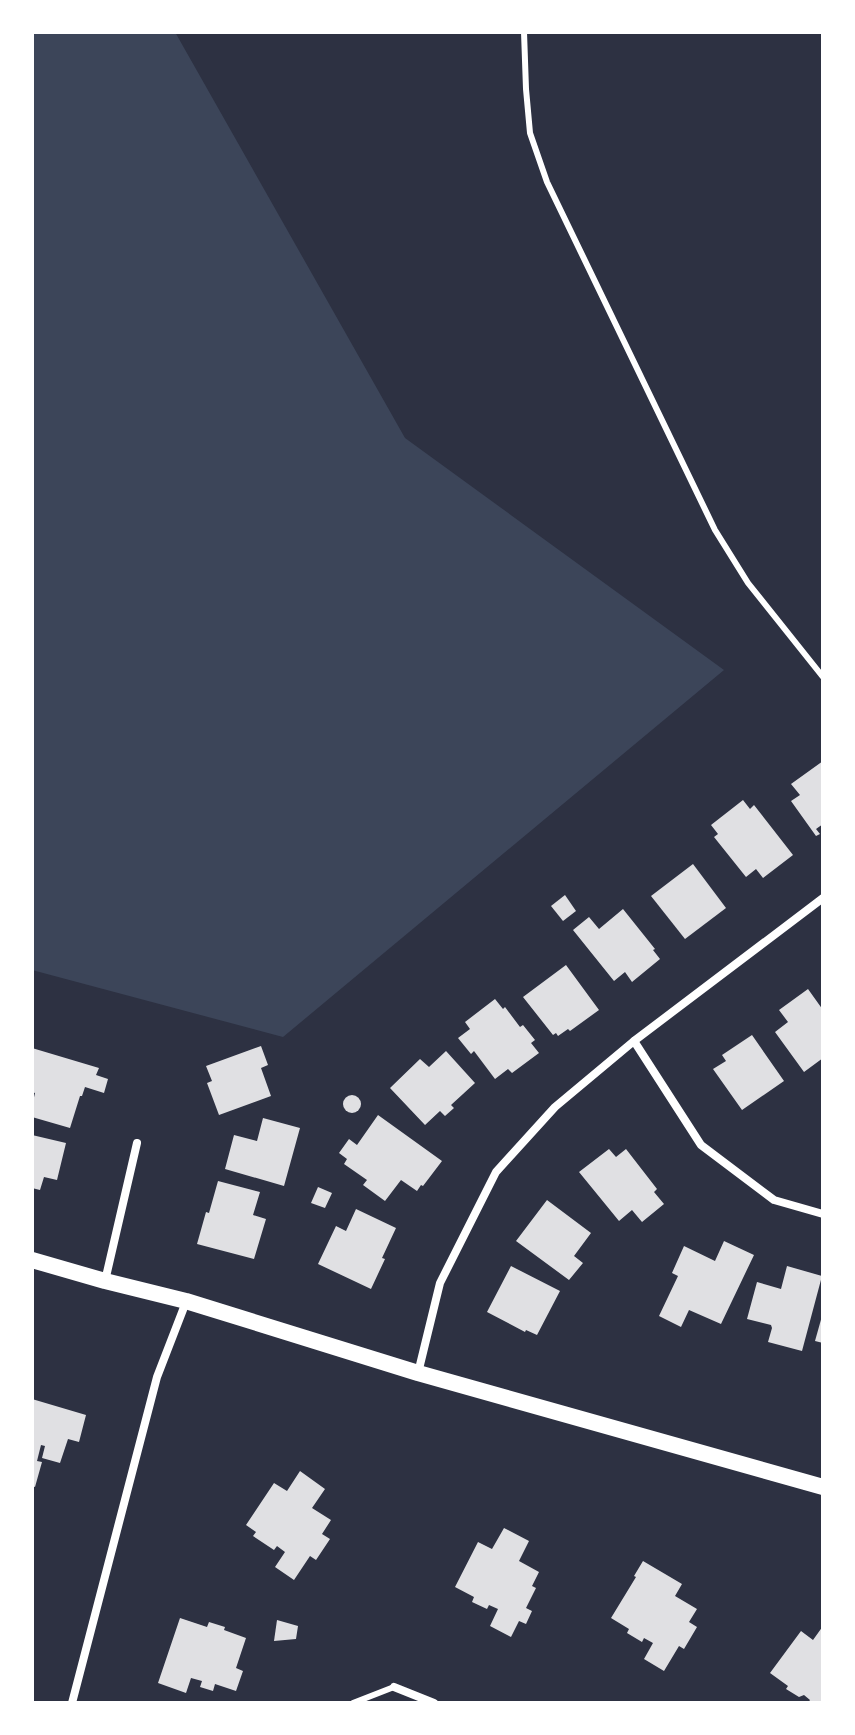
<svg xmlns="http://www.w3.org/2000/svg" width="855" height="1735" font-family="Lato,sans-serif">
	<style>
		.green { fill: #3c4559 }
		.building { fill: #e0e0e3 }
		.lines { fill: none; stroke-linecap: round; stroke-linejoin: round }
		.service { stroke: #fff; stroke-width: 6 }
		.minor { stroke: #fff; stroke-width: 8 }
		.secondary { stroke: #fff; stroke-width: 16 }
	</style>
	<rect width="100%" height="100%" fill="#2d3142"/>
	<path class="green" d="M32,32H175L405,438L724,670L283,1037L32,970Z"/>
	<g class="building">
		<path d="M823,761V824L816,829L820,834L816,836L791,801L800,795L791,784Z"/>
		<path d="M743,800L750,809L754,805L793,855L763,878L756,869L746,877L714,837L718,834L711,825Z"/>
		<path d="M693,864L726,908L685,939L651,896Z"/>
		<path d="M565,895L576,911L563,921L551,906Z"/>
		<path d="M623,909L655,949L653,950L660,959L632,982L625,972L614,981L573,930L589,917L599,929Z"/>
		<path d="M566,965L599,1010L570,1031L568,1029L558,1036L556,1033L553,1035L523,997Z"/>
		<path d="M808,989L823,1010V1058L804,1072L775,1032L788,1022L779,1010Z"/>
		<path d="M495,999L503,1009L505,1007L520,1027L523,1025L535,1040L531,1043L539,1053L512,1073L508,1069L495,1079L474,1051L471,1054L458,1038L470,1029L465,1022Z"/>
		<path d="M752,1035L784,1081L742,1110L713,1069L726,1061L722,1055Z"/>
		<path d="M261,1046L268,1065L261,1068L271,1096L219,1115L207,1083L212,1081L206,1066Z"/>
		<path d="M32,1048L99,1068L96,1075L108,1079L104,1093L85,1087L82,1096H80L70,1128L32,1117V1106L35,1093L32,1092Z"/>
		<path d="M446,1051L475,1083L451,1105L454,1108L445,1116L440,1111L425,1125L390,1088L420,1059L429,1067Z"/>
		<circle cx="352" cy="1104" r="9"/>
		<path d="M378,1115L442,1161L423,1186L421,1185L417,1191L401,1180L385,1201L363,1185L367,1180L344,1164L347,1159L339,1153L349,1139L357,1145Z"/>
		<path d="M263,1118L300,1128L284,1186L225,1169L234,1135L257,1141Z"/>
		<path d="M32,1135L66,1143L57,1180L44,1177L40,1190L32,1188Z"/>
		<path d="M609,1149L616,1157L626,1149L657,1189L654,1192L664,1204L642,1222L632,1210L619,1221L579,1172Z"/>
		<path d="M218,1181L260,1192L253,1215L266,1219L254,1259L197,1244L206,1212L209,1213Z"/>
		<path d="M318,1187L332,1193L325,1208L311,1203Z"/>
		<path d="M547,1200L591,1233L574,1256L583,1263L569,1280L516,1241Z"/>
		<path d="M356,1209L396,1228L382,1258L385,1259L371,1289L318,1264L336,1226L346,1231Z"/>
		<path d="M724,1241L754,1255L721,1324L689,1310L681,1327L659,1316L678,1276L672,1273L684,1246L715,1261Z"/>
		<path d="M511,1266L560,1291L537,1335L526,1330L525,1332L487,1312Z"/>
		<path d="M787,1266L822,1276L802,1351L768,1342L772,1328L771,1325L747,1319L757,1282L781,1289Z"/>
		<path d="M822,1316H823V1343L815,1341Z"/>
		<path d="M32,1399L86,1415L79,1442L68,1439L60,1463L42,1458L45,1446L41,1445L37,1461L42,1462L35,1487L32,1486Z"/>
		<path d="M300,1471L325,1489L312,1508L331,1520L322,1534L330,1539L316,1560L310,1556L294,1580L275,1567L285,1552L277,1546L274,1550L253,1536L256,1532L246,1525L274,1483L287,1491Z"/>
		<path d="M504,1528L529,1541L519,1561L539,1572L532,1586L536,1588L526,1608L532,1611L526,1624L519,1621L511,1637L490,1626L498,1609L489,1605L487,1609L472,1602L474,1597L455,1587L478,1542L492,1549Z"/>
		<path d="M643,1561L682,1584L675,1596L697,1609L689,1622L697,1627L684,1649L679,1646L664,1671L644,1659L653,1643L644,1638L642,1642L627,1633L629,1629L611,1618L636,1577L634,1576Z"/>
		<path d="M180,1618L207,1627L209,1622L225,1627L224,1630L246,1638L236,1668L243,1671L236,1691L215,1684L213,1691L200,1687L202,1681L191,1678L186,1693L158,1683Z"/>
		<path d="M277,1620L298,1626L296,1639L274,1641Z"/>
		<path d="M823,1626V1703H808L810,1700L804,1695L799,1697L786,1689L788,1686L770,1673L801,1631L813,1640Z"/>
	</g>
	<g class="lines">
		<g class="service">
			<path d="M524,32L526,89L530,133L547,182L715,530L748,583L823,677"/>
			<path d="M353,1703L394,1687"/>
		</g>
		<g class="minor">
			<path d="M634,1041L701,1145L774,1200L823,1214"/>
			<path d="M105,1281L137,1143"/>
			<path d="M418,1373L440,1283L496,1172L555,1107L634,1041L823,898"/>
			<path d="M394,1687L434,1703"/>
			<path d="M72,1703L157,1377L186,1302"/>
		</g>
		<path class="secondary" d="M32,1260L105,1281L186,1301L418,1373L823,1487"/>
	</g>
	<rect width="855" height="1735" fill="none" stroke="#ffffff" stroke-width="68"/>
</svg>
